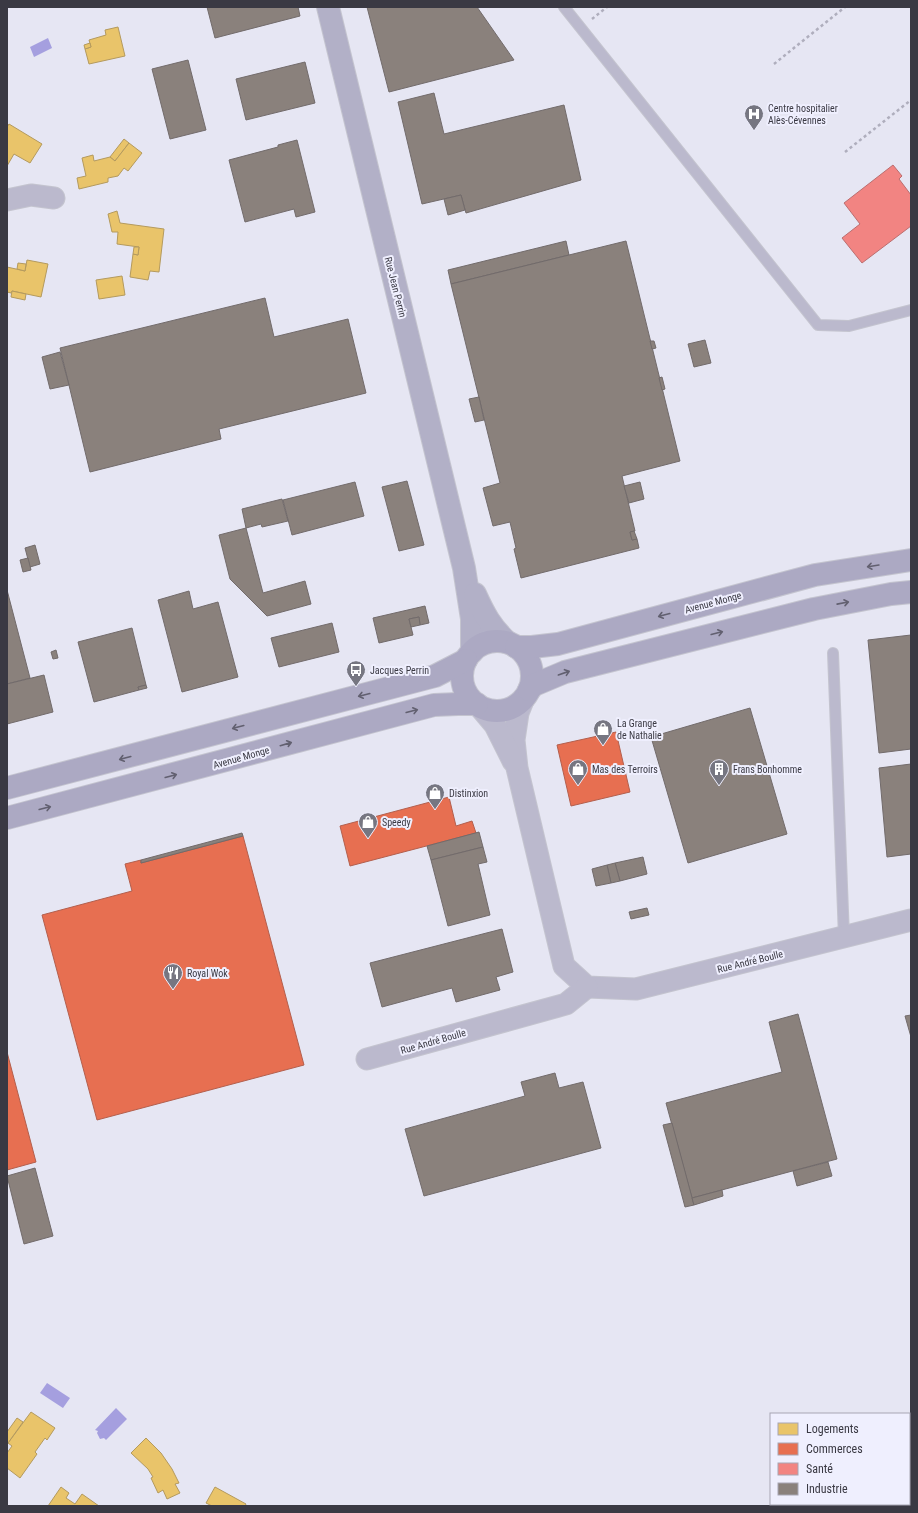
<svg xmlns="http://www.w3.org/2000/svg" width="918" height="1513" font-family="'Roboto Condensed',sans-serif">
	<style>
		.water { fill: #a59fdf }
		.homes { fill: #e9c46a; stroke: #b49a5e }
		.shops { fill: #e76f51; stroke: #b35f4d }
		.health { fill: #f28482; stroke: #bb6e6f }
		.industry { fill: #8a817c; stroke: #726b6b }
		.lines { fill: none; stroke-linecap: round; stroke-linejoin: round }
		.lane-casing { stroke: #c4c4cf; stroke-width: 12 }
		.street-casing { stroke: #c4c4cf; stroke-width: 23 }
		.secondary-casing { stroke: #c4c4cf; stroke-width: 24 }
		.primary-casing { stroke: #c4c4cf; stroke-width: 24 }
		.path { stroke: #afaebd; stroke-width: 2.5; stroke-dasharray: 3 3; stroke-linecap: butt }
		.lane { stroke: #bbb9cd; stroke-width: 10 }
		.street { stroke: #bbb9cd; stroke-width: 21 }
		.secondary { stroke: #b2b0c7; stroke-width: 22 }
		.primary { stroke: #aca9c3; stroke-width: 22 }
		.oneway { stroke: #626070 }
		.labels { text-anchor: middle; stroke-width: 4; stroke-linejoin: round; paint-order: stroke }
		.poi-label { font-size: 10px; fill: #3a3943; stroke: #efeffe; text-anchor: start }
		.street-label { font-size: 10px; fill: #3a3943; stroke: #efeffe }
	</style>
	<rect width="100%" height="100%" fill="#e6e6f3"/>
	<g class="water">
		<path d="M48,38L52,48L34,57L30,47Z"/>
		<path d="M47,1383L70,1398L63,1408L40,1393Z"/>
		<path d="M116,1408L127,1419L106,1440L104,1438L100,1439L97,1433L98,1431L95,1430Z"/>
	</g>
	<g class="homes">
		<path d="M118,27L125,56L89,64L85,49L91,47L89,40L106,35L105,30Z"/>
		<path d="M90,43L91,47L85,49L84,45Z"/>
		<path d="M9,124L42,144L30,163L14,154L7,166V127Z"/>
		<path d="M124,139L129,143L115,161L110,157Z"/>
		<path d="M129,143L142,153L128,171L124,168L118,176L108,178V182L79,189L77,178L86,176L82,158L93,155L94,161L110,157L115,161Z"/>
		<path d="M117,211L120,223L164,229L159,272L150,271L148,280L130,277L133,254L138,255L139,247L117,244L118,232H112L108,214Z"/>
		<path d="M134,247H139L138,255L133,254Z"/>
		<path d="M27,260L48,264L41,297L12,291L11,293L7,292V267L25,271Z"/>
		<path d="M18,263L26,264L25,271L17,269Z"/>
		<path d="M122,276L125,295L99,299L96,280Z"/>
		<path d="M12,291L26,294L25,300L11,297Z"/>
		<path d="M31,1412L55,1428L47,1440L45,1438L35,1452L37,1454L20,1478L7,1468V1453L12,1446L8,1443Z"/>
		<path d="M17,1418L23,1422L8,1443L7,1442V1432Z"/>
		<path d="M146,1438L161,1453L172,1469L179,1483L175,1484L180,1493L167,1499L163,1490L158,1493L151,1478L153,1477L148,1469L131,1453Z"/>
		<path d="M61,1487L69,1493L66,1498L75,1504L82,1494L99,1506H48Z"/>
		<path d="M215,1487L246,1504L245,1506H212L206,1503Z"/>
	</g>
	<g class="shops">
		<path d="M616,732L630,792L571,806L557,745Z"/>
		<path d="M449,797L456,826L472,821L476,833L350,866L340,826Z"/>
		<path d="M243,836L304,1065L97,1120L42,915L132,891L125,864L141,860V863Z"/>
		<path d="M7,1052L36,1162L7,1170Z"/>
	</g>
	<path class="health" d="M893,165L902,176L899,179L911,195V226L862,263L842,238L860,224L844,203Z"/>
	<g class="industry">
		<path d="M207,7H298L300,16L215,38Z"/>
		<path d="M367,7H477L514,60L389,92Z"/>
		<path d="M188,60L206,130L170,139L152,69Z"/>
		<path d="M305,62L315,103L246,120L236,79Z"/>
		<path d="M434,93L444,134L564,105L581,180L466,213L461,195L422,204L398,102Z"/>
		<path d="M297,140L315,212L296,217L294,209L245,222L229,160L278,147V145Z"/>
		<path d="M461,195L465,210L448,215L444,199Z"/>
		<path d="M566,241L569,255L451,284L448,270Z"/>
		<path d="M626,241L680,461L622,476L635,531L630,532L632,540L637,539L639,548L521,578L514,549L516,548L510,522L493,526L483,488L500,483L451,284Z"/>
		<path d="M265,298L274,337L348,319L366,393L219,429L221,439L90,472L60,348Z"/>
		<path d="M705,340L711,363L694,367L688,344Z"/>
		<path d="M650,341H654L656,348L652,349Z"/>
		<path d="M60,352L69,385L50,389L42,357Z"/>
		<path d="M662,377L665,389L662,390L659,378Z"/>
		<path d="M479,397L484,420L475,422L469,399Z"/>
		<path d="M407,481L424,545L399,551L382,487Z"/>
		<path d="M355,482L364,516L292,535L283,500Z"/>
		<path d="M640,482L644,499L629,503L624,486Z"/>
		<path d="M282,499L288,521L262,527L261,524L246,528L242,509Z"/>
		<path d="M246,528L263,593L305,581L311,604L267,616L230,579L219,535Z"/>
		<path d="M634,531L637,539L632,540L630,532Z"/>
		<path d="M35,545L40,564L30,567L25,548Z"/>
		<path d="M28,558L31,570L23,572L20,560Z"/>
		<path d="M7,590L30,678L7,684Z"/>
		<path d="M189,591L193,609L218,602L238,677L182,692L158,600Z"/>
		<path d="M425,606L429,623L420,625L419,617L409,619L413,635L379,643L373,618Z"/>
		<path d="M419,617L420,625L411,627L409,619Z"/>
		<path d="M332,623L339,652L279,667L271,638Z"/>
		<path d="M132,628L146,685L138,687L139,690L94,702L78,642Z"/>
		<path d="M911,635V749L879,753L868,640Z"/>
		<path d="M56,650L58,658L53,659L51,652Z"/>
		<path d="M44,675L53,712L7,724V684Z"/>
		<path d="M146,685L147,688L139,690L138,687Z"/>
		<path d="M750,708L787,834L688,863L651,737Z"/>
		<path d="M911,764V854L887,857L879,768Z"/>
		<path d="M479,832L483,847L431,860L427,846Z"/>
		<path d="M242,833L243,836L141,863V860Z"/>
		<path d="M483,847L487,862L478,864L490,915L448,926L431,860Z"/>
		<path d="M643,857L647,874L620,881L615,863Z"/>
		<path d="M615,863L620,881L611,883L607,865Z"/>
		<path d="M607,865L611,883L596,886L592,869Z"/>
		<path d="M647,908L649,915L631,919L629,912Z"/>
		<path d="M502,929L513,972L496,977L500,990L456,1002L452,988L382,1007L370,963Z"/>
		<path d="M798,1014L837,1159L692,1198L666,1103L782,1072L769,1022Z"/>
		<path d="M911,1015V1037L905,1016Z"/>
		<path d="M555,1073L559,1088L583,1082L601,1148L424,1196L405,1129L525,1096L521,1082Z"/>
		<path d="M672,1123L694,1205L685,1207L663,1125Z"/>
		<path d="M828,1162L832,1176L797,1186L793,1171Z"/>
		<path d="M35,1168L53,1236L24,1244L7,1176Z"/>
		<path d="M722,1190L723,1196L694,1205L692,1198Z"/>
	</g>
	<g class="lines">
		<g class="lane-casing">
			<g id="lane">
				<path d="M564,7L818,325L849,326L911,310"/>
				<path d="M833,653L844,937"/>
			</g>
		</g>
		<g class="street-casing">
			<g id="street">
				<path d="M7,200L31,195L54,198"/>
				<path d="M524,698L518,713L514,740L517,768L564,966L587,987L636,989L911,920"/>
				<path d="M479,706L495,725L513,761"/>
				<path d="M367,1059L566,1004L587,987"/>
			</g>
		</g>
		<g class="secondary-casing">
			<g id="secondary">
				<path d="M328,7L464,568L472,619V652"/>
				<path d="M475,594C484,614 491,627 507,642"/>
			</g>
		</g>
		<g class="primary-casing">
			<g id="primary">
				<circle cx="497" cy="676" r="35"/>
				<path d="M516,647H532L558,644L815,575L911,560"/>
				<path d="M529,690L534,685L565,672L814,609L891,594L911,592"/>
				<path d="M7,788L435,676L466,660"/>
				<path d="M7,818L434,705L458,704H477"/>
			</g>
		</g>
		<g class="path">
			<path d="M592,19L607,7"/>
			<path d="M774,64L845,7"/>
			<path d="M845,152L911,100"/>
		</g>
		<use href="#lane" class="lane"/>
		<use href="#street" class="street"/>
		<use href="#secondary" class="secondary"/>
		<use href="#primary" class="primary"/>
	</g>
	<defs><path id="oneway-shaft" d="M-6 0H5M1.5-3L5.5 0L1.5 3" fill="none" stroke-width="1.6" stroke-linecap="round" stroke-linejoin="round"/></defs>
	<g class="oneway">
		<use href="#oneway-shaft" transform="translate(873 566) rotate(171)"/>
		<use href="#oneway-shaft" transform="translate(843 603) rotate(-11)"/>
		<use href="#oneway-shaft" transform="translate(664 615) rotate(165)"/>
		<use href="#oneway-shaft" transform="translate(717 633) rotate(-14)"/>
		<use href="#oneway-shaft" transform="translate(564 673) rotate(-19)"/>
		<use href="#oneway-shaft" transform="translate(364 695) rotate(166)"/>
		<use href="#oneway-shaft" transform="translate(412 711) rotate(-14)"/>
		<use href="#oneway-shaft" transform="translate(238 727) rotate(165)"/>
		<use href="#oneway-shaft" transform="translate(286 744) rotate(-16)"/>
		<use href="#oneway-shaft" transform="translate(125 758) rotate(165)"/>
		<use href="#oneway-shaft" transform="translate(171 776) rotate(-15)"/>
		<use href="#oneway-shaft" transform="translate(45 808) rotate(-14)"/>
	</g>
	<defs>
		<g id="hospital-pin" transform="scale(1)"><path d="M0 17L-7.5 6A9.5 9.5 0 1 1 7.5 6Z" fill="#767681" stroke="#efeffe"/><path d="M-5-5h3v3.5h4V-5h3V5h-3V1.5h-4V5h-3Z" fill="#fff"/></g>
		<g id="bus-pin" transform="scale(1)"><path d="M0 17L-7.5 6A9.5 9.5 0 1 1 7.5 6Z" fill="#767681" stroke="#efeffe"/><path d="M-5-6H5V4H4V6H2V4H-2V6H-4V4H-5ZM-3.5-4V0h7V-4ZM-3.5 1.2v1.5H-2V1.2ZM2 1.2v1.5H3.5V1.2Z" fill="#fff"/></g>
		<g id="shop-pin" transform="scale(1)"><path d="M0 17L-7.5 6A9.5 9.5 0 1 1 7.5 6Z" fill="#767681" stroke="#efeffe"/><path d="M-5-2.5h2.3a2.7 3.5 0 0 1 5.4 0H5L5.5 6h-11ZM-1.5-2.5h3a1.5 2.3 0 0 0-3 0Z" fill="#fff"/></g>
		<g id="building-pin" transform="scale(1)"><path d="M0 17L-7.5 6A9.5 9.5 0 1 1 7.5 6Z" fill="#767681" stroke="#efeffe"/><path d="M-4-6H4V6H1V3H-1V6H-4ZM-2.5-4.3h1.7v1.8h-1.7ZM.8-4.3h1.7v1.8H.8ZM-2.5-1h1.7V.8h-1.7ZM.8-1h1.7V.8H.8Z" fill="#fff"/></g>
		<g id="restaurant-pin" transform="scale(1)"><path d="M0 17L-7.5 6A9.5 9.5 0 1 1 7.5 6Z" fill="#767681" stroke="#efeffe"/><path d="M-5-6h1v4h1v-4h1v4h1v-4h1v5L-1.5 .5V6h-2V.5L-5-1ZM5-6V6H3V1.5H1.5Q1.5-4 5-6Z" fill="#fff"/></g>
	</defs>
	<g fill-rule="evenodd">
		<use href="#hospital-pin" x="754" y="114"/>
		<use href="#bus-pin" x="356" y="670"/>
		<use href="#shop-pin" x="603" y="729"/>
		<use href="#shop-pin" x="578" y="769"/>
		<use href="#building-pin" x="719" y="769"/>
		<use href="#shop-pin" x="435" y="793"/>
		<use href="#shop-pin" x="368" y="822"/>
		<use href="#restaurant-pin" x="173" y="973"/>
	</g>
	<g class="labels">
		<g class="poi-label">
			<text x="768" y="112">Centre hospitalier<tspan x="768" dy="12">Alès-Cévennes</tspan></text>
			<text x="370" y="674">Jacques Perrin</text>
			<text x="617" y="727">La Grange<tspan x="617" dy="12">de Nathalie</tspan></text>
			<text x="592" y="773">Mas des Terroirs</text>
			<text x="733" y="773">Frans Bonhomme</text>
			<text x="449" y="797">Distinxion</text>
			<text x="382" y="826">Speedy</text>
			<text x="187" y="977">Royal Wok</text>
		</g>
		<g class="street-label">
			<text transform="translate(396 287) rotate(76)" y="4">Rue Jean Perrin</text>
			<text transform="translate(713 602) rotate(-15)" y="4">Avenue Monge</text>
			<text transform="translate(241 757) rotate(-16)" y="4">Avenue Monge</text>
			<text transform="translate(750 961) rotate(-14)" y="4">Rue André Boulle</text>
			<text transform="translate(433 1041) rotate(-16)" y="4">Rue André Boulle</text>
		</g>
	</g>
	<rect width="918" height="1513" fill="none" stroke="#3a3943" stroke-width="16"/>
	<rect x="770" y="1413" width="140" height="92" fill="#efeffe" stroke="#a7a6b3"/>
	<rect x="778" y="1423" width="20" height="12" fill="#e9c46a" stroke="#a7a6b3"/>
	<text x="806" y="1433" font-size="12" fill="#3a3943">Logements</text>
	<rect x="778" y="1443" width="20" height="12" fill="#e76f51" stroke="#a7a6b3"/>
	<text x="806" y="1453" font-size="12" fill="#3a3943">Commerces</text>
	<rect x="778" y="1463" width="20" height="12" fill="#f28482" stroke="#a7a6b3"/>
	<text x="806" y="1473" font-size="12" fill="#3a3943">Santé</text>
	<rect x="778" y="1483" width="20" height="12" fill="#8a817c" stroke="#a7a6b3"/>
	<text x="806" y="1493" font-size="12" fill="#3a3943">Industrie</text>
</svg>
